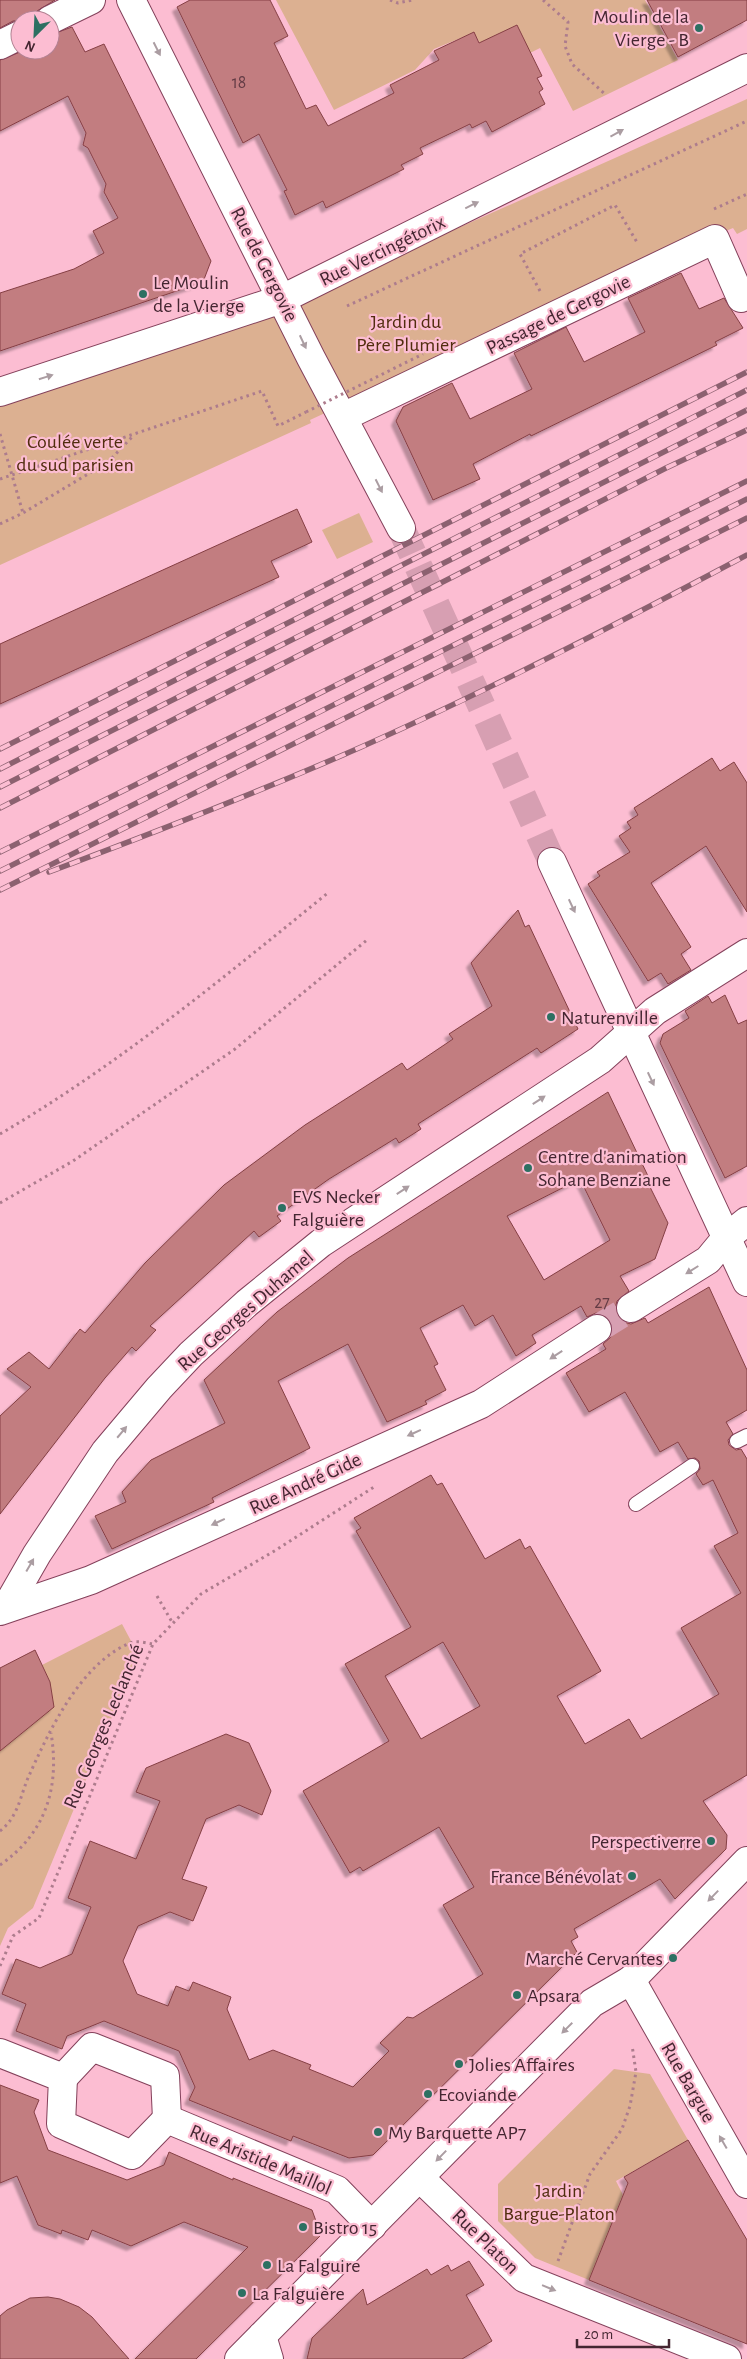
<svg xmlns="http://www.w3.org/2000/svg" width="747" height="2359" font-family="'Alegreya Sans',sans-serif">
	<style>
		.green { fill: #dcb091 }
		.building { fill: #c27d80; stroke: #853f44; fill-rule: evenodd; filter: url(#shadow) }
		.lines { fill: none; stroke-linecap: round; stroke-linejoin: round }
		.street-tunnel { stroke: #d79fb2; stroke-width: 28; stroke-dasharray: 28 14; stroke-linecap: butt }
		.lane-casing { stroke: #84415b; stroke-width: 16 }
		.street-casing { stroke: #84415b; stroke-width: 30 }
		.secondary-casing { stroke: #84415b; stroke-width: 30 }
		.path { stroke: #ad7c8d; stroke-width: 3; stroke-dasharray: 2.5 4; stroke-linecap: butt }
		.lane { stroke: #fff; stroke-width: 14 }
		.street { stroke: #fff; stroke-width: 28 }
		.secondary { stroke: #fff; stroke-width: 28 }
		.rail-casing { stroke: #8c6170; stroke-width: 5.5 }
		.rail { stroke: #fcbdd2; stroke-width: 4; stroke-dasharray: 11; stroke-linecap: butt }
		.path-bridge { stroke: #ad7c8d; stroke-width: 3; stroke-dasharray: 2.5 4; stroke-linecap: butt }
		.oneway { fill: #ab9da2 }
		.poi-dot { fill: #2d7062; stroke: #fcbdd2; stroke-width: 2 }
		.labels { text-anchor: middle; stroke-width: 4.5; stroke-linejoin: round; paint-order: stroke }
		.number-label { font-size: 18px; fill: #643c45 }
		.poi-label { font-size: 20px; fill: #442631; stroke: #fcbdd2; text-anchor: start }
		.street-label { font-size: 20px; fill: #442631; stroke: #fcbdd2 }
		.park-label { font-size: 20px; fill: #512d0e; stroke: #fcbdd2 }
	</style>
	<defs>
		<filter id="shadow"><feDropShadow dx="-4.5" dy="4.5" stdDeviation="1" flood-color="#0004"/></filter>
	</defs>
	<rect width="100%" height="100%" fill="#fcbdd2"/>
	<g class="green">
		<path d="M276,0H645L678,60L573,111L540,48L530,53L517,25L480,43L473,33L434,49L415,70L334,110Z"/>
		<path d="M747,99V229L737,234L733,228L637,268L310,420L311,423L0,565V403L281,307Z"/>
		<path d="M359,513L373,542L337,559L322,530Z"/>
		<path d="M122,1624L138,1654L33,1908L8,1928L0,1946V1751L50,1682L42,1665Z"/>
		<path d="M614,2069L650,2074L688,2140L616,2181L623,2195L589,2280L535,2258L498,2221V2184Z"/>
	</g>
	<g class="building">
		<path d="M0,0H55L37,11L35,20L13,21L0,28Z"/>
		<path d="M190,0H270L288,36L274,43L306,109L316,105L328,126L394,93L390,85L439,60L434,51L474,32L479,43L517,25L542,76L537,78L543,89L539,92L545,104L492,132L486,121L472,128L470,124L420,148L423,154L401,165L404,169L326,208L323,201L295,215L284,191L287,190L259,134L243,143L177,7Z"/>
		<path d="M647,0H747V20L678,57Z"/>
		<path d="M72,27L85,52L104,44L211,261L203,282L0,351V293L74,269L104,253L93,231L118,218L104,192L106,184L88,148L83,145L86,133L68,96L0,131V60L25,50H50V35Z"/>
		<path d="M681,273L699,309L724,298L743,328L715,342L717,345L531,436L530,434L473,464L480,479L433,500L396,421L403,407L452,383L470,419L532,389L514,353L566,327L584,362L645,332L628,298Z"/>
		<path d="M297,509L312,542L271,561L279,577L0,704V644Z"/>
		<path d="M712,758L720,771L734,762L747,783V912L706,846L651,883L691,947L681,954L691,970L668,984L661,973L648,981L588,884L600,876L597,872L630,852L619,836L631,828L627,822L638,815L634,808Z"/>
		<path d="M518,910L525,927L529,925L578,1029L541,1053L537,1048L418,1124L421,1129L399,1143L396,1138L329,1179L277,1216L281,1221L259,1237L254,1231L150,1326L156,1330L136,1351L132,1347L105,1378L0,1514V1416L31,1387L7,1369L29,1352L49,1369L80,1329L85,1333L145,1263L224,1185L305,1125L402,1063L407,1070L453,1039L449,1034L492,1006L471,963Z"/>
		<path d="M725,995L738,1024L747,1020V1166L725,1178L660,1043L663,1034L689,1018L685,1011L708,996L712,1003Z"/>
		<path d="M608,1092L648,1176L645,1177L668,1223L655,1259L620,1276L629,1291L617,1301L615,1309L618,1316L623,1322L631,1324L645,1318L648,1323L709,1287L747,1370V1410L726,1422L733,1434L728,1440L729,1445L736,1450L741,1449L747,1459V1775L703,1801L727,1835L726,1849L675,1899L660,1879L574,1929L578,1937L571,1941L577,1952L373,2155L349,2158L293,2136L291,2141L189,2100L195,2087L179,2051L104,2021L67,2036L62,2049L16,2031L26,2004L2,1994L16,1959L40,1968L72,1954L91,1907L68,1898L90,1841L136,1859L160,1801L136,1792L146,1768L226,1734L249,1743L271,1791L262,1815L239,1805L206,1819L182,1879L207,1887L193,1921L170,1912L138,1926L123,1961L137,1994L168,2006L176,1986L189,1991L193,1982L231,1997L227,2009L249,2060L273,2050L311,2065L309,2069L353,2087L389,2051L380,2043L407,2017L413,2018L483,1974L443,1905L474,1887L439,1827L363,1871L360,1867L350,1873L303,1791L389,1741L345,1664L411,1627L356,1531L361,1528L354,1518L431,1475L437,1485L442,1483L485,1559L520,1539L525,1549L530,1546L601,1671L557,1696L585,1744L629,1719L641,1739L719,1694L681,1628L741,1593L714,1546L738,1533L713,1480L703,1485L696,1474L700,1469L699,1461L695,1458L688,1459L678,1442L660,1452L625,1392L589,1412L566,1373L606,1349L603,1344L611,1337L613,1328L610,1320L605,1315L596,1313L587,1317L581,1306L532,1335L536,1343L516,1356L493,1315L475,1326L463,1305L420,1328L438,1364L434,1366L446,1390L425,1401L427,1404L387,1422L348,1344L278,1381L310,1448L212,1498L214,1502L112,1549L95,1516L126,1502L122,1492L151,1460L225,1423L204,1380L277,1312L348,1258ZM580,1179L610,1240L544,1280L507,1216ZM443,1642L480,1706L421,1739L385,1676Z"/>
		<path d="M35,1650L50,1682L54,1707L0,1751V1668Z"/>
		<path d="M0,2085L39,2100L34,2112L48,2150L127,2180L164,2165L169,2152L233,2180V2178L312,2210L321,2235L196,2359H135L248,2247L184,2222L131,2246L92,2230L88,2240L62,2230L61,2234L38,2225L17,2176L0,2183Z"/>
		<path d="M688,2140L747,2240V2344L589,2280L628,2183L624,2177Z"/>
		<path d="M469,2261L484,2285L466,2295L492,2341L462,2359H307L312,2338L363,2289L367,2305L427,2269L431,2275L448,2265L451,2271Z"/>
		<path d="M48,2297L60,2299L79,2307L92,2317L129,2359H0V2316L7,2310L30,2298Z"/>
	</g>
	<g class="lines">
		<g class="street-tunnel">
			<path d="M401,528L552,862"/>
			<path d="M597,1329L631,1308"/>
		</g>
		<g class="lane-casing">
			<g id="lane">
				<path d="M737,1441L747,1436"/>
				<path d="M636,1504L692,1466"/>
			</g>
		</g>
		<g class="street-casing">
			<g id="street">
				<path d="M131,0L311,358L401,528"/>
				<path d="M50,20L91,0"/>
				<path d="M0,45L20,35"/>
				<path d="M343,417L715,239L741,298"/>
				<path d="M552,862L747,1282"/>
				<path d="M631,1308L708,1260L727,1237L747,1221"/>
				<path d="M6,1608L37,1554L105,1452L159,1388L191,1354L247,1303L321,1243L600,1060L655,1011L747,953"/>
				<path d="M0,1611L91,1580L481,1404L597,1329"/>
				<path d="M631,1980L747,2184"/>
				<path d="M0,2053L63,2078L61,2124L132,2155L167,2119L337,2190L372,2226"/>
				<path d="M63,2078L92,2047L165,2076L167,2119"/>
				<path d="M420,2178L524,2278L727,2359"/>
				<path d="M262,2336L269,2359"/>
			</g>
		</g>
		<g class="secondary-casing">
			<g id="secondary">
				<path d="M0,392L282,299L747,68"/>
				<path d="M239,2359L592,2003L631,1980L747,1861"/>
			</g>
		</g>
		<g class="path">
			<path d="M390,0L398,3L412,0"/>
			<path d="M543,0L568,22L565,46L572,64L606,95"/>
			<path d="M714,209L747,194"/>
			<path d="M540,291L520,254L615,205L638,244"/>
			<path d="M347,306L747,121"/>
			<path d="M0,434L23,513"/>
			<path d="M0,479L262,391L278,426L306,412"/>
			<path d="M0,524L23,513L108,462L132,437"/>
			<path d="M0,1134C118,1065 223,978 329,892"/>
			<path d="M0,1203L73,1161L235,1049L367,940"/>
			<path d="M157,1596L172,1622"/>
			<path d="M0,1831C18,1817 20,1797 28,1778C49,1731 80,1664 130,1643C136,1640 146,1643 153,1644"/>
			<path d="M0,1865C46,1833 60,1787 51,1733"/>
			<path d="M0,1966L13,1936L39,1918L153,1644L201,1594L276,1550L374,1487"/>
			<path d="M558,2261L590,2174L622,2129L630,2106L636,2072L632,2045"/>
		</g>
		<use href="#lane" class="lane"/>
		<use href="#street" class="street"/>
		<use href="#secondary" class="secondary"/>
		<g class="rail-casing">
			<g id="rail">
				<path d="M0,749L747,372"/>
				<path d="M0,769L747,390"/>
				<path d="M0,787L747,410"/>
				<path d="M0,808L666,468L747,430"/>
				<path d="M0,852L747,481"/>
				<path d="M0,871L747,499"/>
				<path d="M49,872C148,835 246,797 343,755C480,695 614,626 747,555"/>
				<path d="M0,890L747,518"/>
			</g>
		</g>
		<use href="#rail" class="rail"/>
		<path class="path-bridge" d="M306,412L423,354"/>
	</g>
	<defs><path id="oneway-solid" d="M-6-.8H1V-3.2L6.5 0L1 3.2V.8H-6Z" transform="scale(1.25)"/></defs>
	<g class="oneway">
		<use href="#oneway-solid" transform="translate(157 49) rotate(63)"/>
		<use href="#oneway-solid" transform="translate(617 133) rotate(-29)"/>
		<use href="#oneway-solid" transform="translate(472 205) rotate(-26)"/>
		<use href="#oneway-solid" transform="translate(303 342) rotate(65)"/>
		<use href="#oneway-solid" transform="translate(46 377) rotate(-18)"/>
		<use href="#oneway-solid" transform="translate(379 486) rotate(63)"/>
		<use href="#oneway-solid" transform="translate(572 906) rotate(65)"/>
		<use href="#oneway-solid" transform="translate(651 1079) rotate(65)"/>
		<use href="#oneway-solid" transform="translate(539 1100) rotate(-33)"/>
		<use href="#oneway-solid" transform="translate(403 1190) rotate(-33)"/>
		<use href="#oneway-solid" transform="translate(692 1270) rotate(148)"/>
		<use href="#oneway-solid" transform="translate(556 1355) rotate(147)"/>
		<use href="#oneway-solid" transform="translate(122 1432) rotate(-50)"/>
		<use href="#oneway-solid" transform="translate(414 1433) rotate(156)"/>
		<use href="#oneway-solid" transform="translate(218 1522) rotate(155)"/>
		<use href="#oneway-solid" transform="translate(30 1565) rotate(-60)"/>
		<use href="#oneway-solid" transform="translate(713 1896) rotate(134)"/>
		<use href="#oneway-solid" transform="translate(567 2028) rotate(135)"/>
		<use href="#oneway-solid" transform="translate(723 2142) rotate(-120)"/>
		<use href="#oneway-solid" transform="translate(441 2156) rotate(134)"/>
		<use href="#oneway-solid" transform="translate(549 2288) rotate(22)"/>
	</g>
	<g class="poi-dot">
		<circle cx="699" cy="28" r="5"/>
		<circle cx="143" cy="294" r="5"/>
		<circle cx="551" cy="1017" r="5"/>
		<circle cx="528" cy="1168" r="5"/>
		<circle cx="282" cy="1208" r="5"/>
		<circle cx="711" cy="1841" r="5"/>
		<circle cx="632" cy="1876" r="5"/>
		<circle cx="673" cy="1958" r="5"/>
		<circle cx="517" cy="1995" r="5"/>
		<circle cx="459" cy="2064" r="5"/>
		<circle cx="428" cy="2094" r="5"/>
		<circle cx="378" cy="2132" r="5"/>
		<circle cx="303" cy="2227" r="5"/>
		<circle cx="267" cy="2265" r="5"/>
		<circle cx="242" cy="2293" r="5"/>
	</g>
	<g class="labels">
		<g class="number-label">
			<text x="239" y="88">18</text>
			<text x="602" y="1308">27</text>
		</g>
		<g class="poi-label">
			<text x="689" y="23" text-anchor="end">Moulin de la<tspan x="689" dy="23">Vierge - B</tspan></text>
			<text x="153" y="289">Le Moulin<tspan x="153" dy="23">de la Vierge</tspan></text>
			<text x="561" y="1024">Naturenville</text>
			<text x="538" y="1163">Centre d'animation<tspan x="538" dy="23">Sohane Benziane</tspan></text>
			<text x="292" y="1203">EVS Necker<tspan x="292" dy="23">Falguière</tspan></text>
			<text x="701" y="1848" text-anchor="end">Perspectiverre</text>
			<text x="622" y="1883" text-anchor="end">France Bénévolat</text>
			<text x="663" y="1965" text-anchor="end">Marché Cervantes</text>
			<text x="527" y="2002">Apsara</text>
			<text x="469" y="2071">Jolies Affaires</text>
			<text x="438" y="2101">Ecoviande</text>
			<text x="388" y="2139">My Barquette AP7</text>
			<text x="313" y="2234">Bistro 15</text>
			<text x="277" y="2272">La Falguire</text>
			<text x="252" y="2300">La Falguière</text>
		</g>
		<g class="street-label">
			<text transform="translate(382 250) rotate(-26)" y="7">Rue Vercingétorix</text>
			<text transform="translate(265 264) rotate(63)" y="7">Rue de Gergovie</text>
			<text transform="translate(558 314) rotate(-26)" y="7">Passage de Gergovie</text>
			<text transform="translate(245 1310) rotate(-41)" y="7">Rue Georges Duhamel</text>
			<text transform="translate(305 1483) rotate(-25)" y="7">Rue André Gide</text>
			<text transform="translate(103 1726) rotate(-67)" y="7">Rue Georges Leclanché</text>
			<text transform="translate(689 2082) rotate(60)" y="7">Rue Bargue</text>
			<text transform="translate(261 2159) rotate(23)" y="7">Rue Aristide Maillol</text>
			<text transform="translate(486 2241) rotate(44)" y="7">Rue Platon</text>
		</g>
		<g class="park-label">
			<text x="406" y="328">Jardin du<tspan x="406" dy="23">Père Plumier</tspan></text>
			<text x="75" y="448">Coulée verte<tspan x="75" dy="23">du sud parisien</tspan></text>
			<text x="559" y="2197">Jardin<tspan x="559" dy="23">Bargue-Platon</tspan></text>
		</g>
	</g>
	<g transform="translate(35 35) rotate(204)"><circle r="24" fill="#fcbdd2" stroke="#b28192"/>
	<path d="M0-4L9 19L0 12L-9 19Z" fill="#2d7062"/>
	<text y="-8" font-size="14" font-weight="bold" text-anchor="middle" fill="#442631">N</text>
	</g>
	<path d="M577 2339v8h92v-8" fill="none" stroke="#442631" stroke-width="2.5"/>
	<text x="584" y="2339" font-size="15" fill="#442631" stroke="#fcbdd2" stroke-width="4" paint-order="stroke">20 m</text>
</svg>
